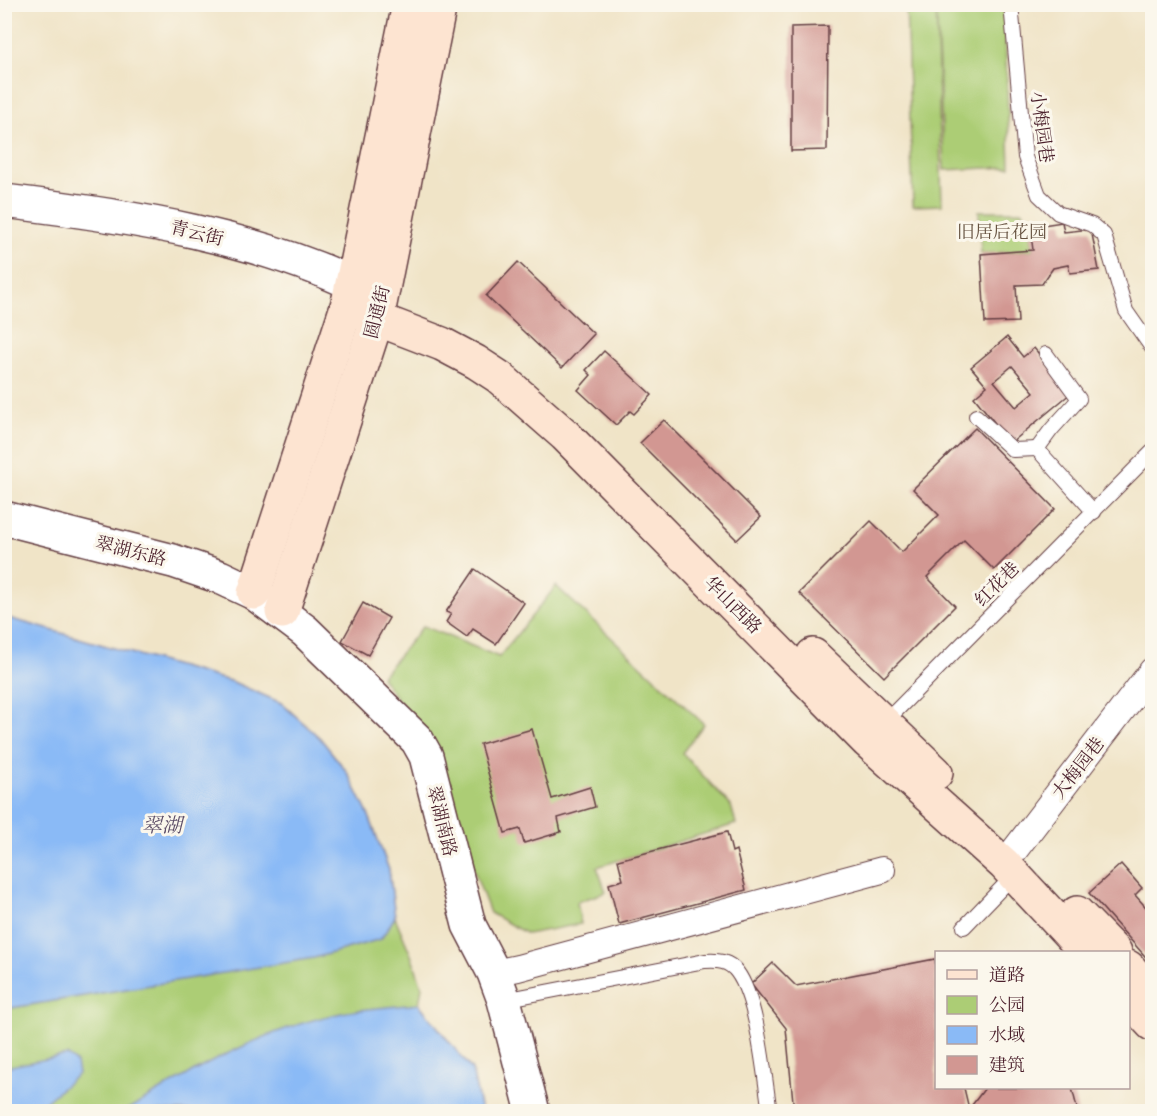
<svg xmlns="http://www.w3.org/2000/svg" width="1157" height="1116" font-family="'Libre Caslon Text','Noto Serif SC',serif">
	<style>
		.green { fill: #accd75; stroke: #7b7650; stroke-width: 1.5 }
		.water { fill: #8abaf6; stroke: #6a6c90; stroke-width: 1.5 }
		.building { fill: #d29792; fill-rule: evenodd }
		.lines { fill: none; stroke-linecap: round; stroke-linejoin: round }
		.service-casing { stroke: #633d42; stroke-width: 16 }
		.minor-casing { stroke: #633d42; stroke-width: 28 }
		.tertiary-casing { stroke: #633d42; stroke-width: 36 }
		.secondary-casing { stroke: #633d42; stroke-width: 36 }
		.service { stroke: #fff; stroke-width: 14 }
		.minor { stroke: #fff; stroke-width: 26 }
		.tertiary { stroke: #fff; stroke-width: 33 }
		.secondary { stroke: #fde4d1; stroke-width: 33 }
		.labels { text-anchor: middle; stroke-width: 6; stroke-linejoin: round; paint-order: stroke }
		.street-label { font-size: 18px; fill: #4a1f2b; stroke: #fbf7ec }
		.park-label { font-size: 18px; fill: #675341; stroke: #fbf7ec }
		.water-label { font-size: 20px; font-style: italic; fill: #5d4e68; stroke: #fbf7ec }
	</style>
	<rect width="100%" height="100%" fill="#fbf7ec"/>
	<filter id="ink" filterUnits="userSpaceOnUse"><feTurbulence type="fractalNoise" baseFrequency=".0167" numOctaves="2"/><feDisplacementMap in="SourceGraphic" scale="12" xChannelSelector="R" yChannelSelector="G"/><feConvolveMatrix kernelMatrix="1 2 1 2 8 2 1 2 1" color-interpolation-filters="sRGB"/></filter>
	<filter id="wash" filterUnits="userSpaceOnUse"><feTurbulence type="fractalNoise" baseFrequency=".008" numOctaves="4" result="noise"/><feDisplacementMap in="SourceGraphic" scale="24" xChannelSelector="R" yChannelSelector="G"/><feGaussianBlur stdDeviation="1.35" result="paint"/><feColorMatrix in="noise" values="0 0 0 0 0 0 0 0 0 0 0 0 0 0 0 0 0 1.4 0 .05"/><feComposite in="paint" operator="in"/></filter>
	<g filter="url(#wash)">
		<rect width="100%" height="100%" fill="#f0e4c7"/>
		<g class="green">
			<path d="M906,5H936L942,205L913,206Z"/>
			<path d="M936,5H1004L1010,167L944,170Z"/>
			<path d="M979,211H1023L1030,227L1033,250L981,254Z"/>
			<path d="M556,586L704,724L682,753L731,806L736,824L597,867L606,892L577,902L581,924L527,934L490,913L422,733L381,677L423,626L499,657Z"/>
			<path d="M4,617L233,682L281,703L320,738L347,772L369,816L389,870L395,917L413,960L422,987L419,1004L472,1070L481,1111H5Z"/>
		</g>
		<g class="water">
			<path d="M5,617L233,682L281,703L320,738L347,772L369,816L389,870L395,917L381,939L314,958L5,1009Z"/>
			<path d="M419,1004L472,1070L481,1111H126C194,1070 259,1031 337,1014C363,1008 392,1007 419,1004Z"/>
			<path d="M67,1055L76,1063L78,1074L35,1111H5V1067Z"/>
		</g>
		<g id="blocks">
			<g class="building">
				<path d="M828,26L827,150L791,151V27Z"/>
				<path d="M1062,222L1064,232L1091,229L1099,270L1070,273L1068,265L1053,268L1042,284L1016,285L1018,322L985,323L981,254L1033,250L1030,227Z"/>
				<path d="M518,262L594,334L562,368L486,296Z"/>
				<path d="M1007,337L1023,357L1034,348L1071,393L1011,443L974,397L987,386L971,367ZM1012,366L1034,392L1016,407L994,381Z"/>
				<path d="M604,351L652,395L634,414L630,411L616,425L578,390L591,375L586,370Z"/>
				<path d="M664,420L761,517L737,540L640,443Z"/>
				<path d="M975,428L1055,509L994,570L964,540L927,577L955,606L884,677L799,593L871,521L902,552L939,515L913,489Z"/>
				<path d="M475,569L524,603L496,644L473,629L467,637L446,622L451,614L446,612Z"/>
				<path d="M363,603L389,618L368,655L342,641Z"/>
				<path d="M532,729L552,799L590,787L595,807L558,818L561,832L524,843L520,829L505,833L480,744Z"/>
				<path d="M727,832L732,852L736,850L746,890L619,924L609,884L623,880L618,860Z"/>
				<path d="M1121,864L1142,888L1135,895L1152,914V964L1089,893Z"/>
				<path d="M935,959L936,966V1088H964L969,1109L985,1088H1072L1078,1112H794L786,1028L751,984L773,963L796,986Z"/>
			</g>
		</g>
	</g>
	<g filter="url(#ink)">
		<use href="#blocks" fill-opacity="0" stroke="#633d42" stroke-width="1.5"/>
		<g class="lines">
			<g class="service-casing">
				<g id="service">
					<path d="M1011,4L1025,157L1039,195L1058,213L1092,225L1104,235L1126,311L1152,348"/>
					<path d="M1046,354L1079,399L1051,430L1037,449L1094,512"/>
					<path d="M976,416L1013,450L1037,449"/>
					<path d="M883,724L1152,452"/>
					<path d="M964,927L1014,875"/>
					<path d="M504,1000L705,961C718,960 729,961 737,972C758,1000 764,1076 770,1112"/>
				</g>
			</g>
			<g class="minor-casing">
				<g id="minor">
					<path d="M1004,864L1152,671"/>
					<path d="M494,973L518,968L882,870"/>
				</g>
			</g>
			<g class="tertiary-casing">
				<g id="tertiary">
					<path d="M4,201C129,216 263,236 376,295"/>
					<path d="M4,518L173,561L220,577L254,593L305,631L417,740L426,756L469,925L494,973L504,1000L533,1112"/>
				</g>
			</g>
			<g class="secondary-casing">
				<g id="secondary">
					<path d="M348,303L377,319L442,344L476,362L499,377L565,435L867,741L1004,864L1086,952"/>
					<path d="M254,593L348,303L409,4"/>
					<path d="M282,612L377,319L440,4"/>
					<path d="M813,655L936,773"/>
					<path d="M1077,913L1115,952"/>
					<path d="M1128,967L1152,993"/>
					<path d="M1128,998L1152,1024"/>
				</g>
			</g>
			<use href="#service" class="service"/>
			<use href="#minor" class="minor"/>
			<use href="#tertiary" class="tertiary"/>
			<use href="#secondary" class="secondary"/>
		</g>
	</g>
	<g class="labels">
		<g class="street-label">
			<text transform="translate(1042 127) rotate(82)" y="6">小梅园巷</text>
			<text transform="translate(197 233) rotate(14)" y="6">青云街</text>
			<text transform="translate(377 312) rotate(-76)" y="6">圆通街</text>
			<text transform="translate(131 551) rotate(14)" y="6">翠湖东路</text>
			<text transform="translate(997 584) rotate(-45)" y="6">红花巷</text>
			<text transform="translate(733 605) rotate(45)" y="6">华山西路</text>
			<text transform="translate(1078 768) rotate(-52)" y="6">大梅园巷</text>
			<text transform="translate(442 821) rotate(76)" y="6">翠湖南路</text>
		</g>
		<g class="park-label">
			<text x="1002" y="238">旧居后花园</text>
		</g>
		<g class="water-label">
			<text x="162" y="832">翠湖</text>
		</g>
	</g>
	<rect width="1157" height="1116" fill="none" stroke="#fbf7ec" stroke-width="24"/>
	<rect x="935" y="951" width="195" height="138" fill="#fbf7ec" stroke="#b4a19f" stroke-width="1.5"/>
	<rect x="947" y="970" width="30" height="9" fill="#fde4d1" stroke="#b4a19f" stroke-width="1.5"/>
	<text x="989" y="981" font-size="18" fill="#4a1f2b">道路</text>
	<rect x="947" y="996" width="30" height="18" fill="#accd75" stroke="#b4a19f" stroke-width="1.5"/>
	<text x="989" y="1011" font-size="18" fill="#4a1f2b">公园</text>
	<rect x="947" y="1026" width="30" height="18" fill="#8abaf6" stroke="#b4a19f" stroke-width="1.5"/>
	<text x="989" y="1041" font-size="18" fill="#4a1f2b">水域</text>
	<rect x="947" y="1056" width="30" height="18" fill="#d29792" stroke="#b4a19f" stroke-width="1.5"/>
	<text x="989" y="1071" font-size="18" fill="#4a1f2b">建筑</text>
</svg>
